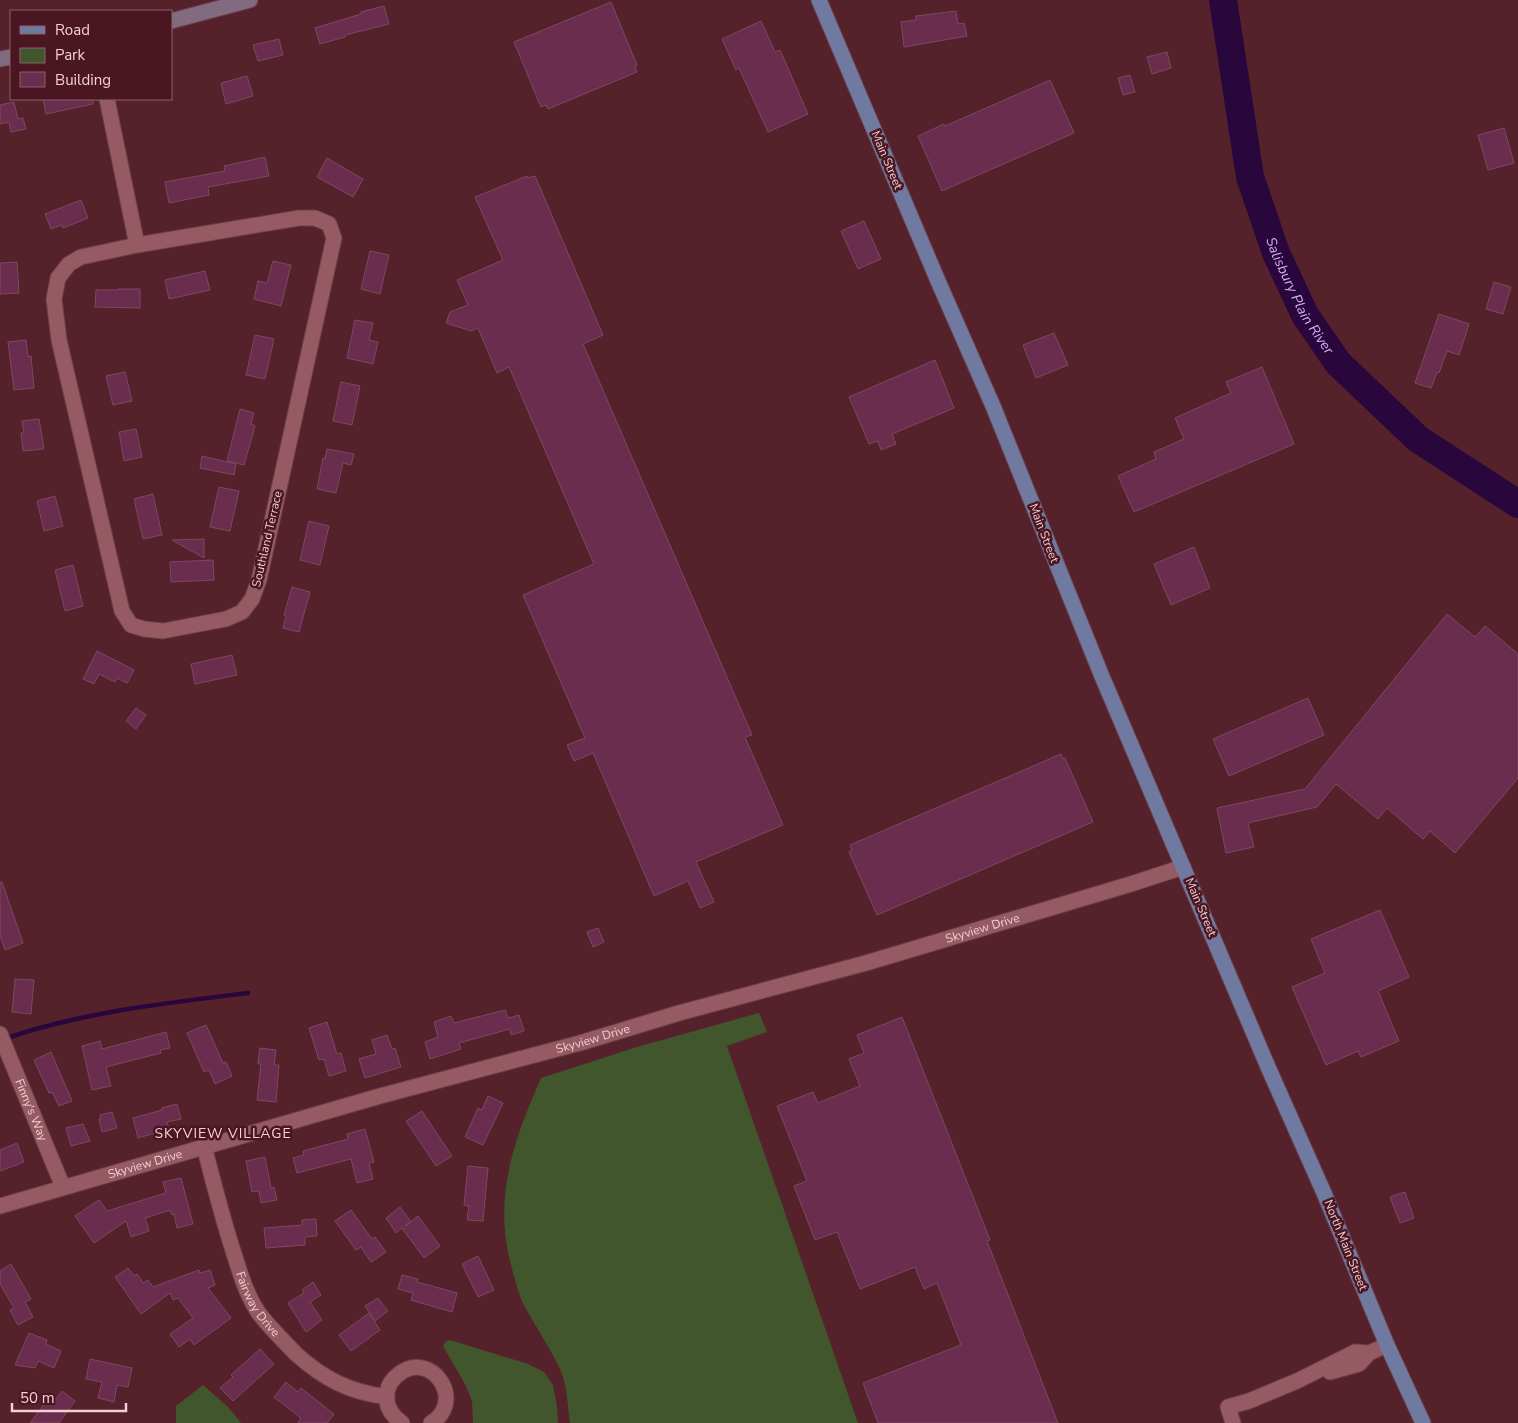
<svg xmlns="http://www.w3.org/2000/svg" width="1518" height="1423" font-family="'Nunito Sans',sans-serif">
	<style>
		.green { fill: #42562d }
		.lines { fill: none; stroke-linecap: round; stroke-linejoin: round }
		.stream { stroke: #29073c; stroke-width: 4.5 }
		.river { stroke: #29073c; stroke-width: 28 }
		.building { fill: #6a2d4d; stroke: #7c4962 }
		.minor-casing { stroke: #6c3e49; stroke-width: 17 }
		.secondary-casing { stroke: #6c3e49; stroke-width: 17 }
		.primary-casing { stroke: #6c3e49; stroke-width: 17 }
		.minor { stroke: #955a63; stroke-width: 15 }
		.secondary { stroke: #826a81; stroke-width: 15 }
		.primary { stroke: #707aa0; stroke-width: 15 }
		.labels { text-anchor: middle; stroke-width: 5; stroke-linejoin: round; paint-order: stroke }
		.street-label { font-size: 12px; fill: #f2cfd3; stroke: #491621 }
		.water-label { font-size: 14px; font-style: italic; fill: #d7b1f4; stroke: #491621 }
		.neighbourhood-label { font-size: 14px; letter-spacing: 1px; fill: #f9d0d5; stroke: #491621 }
	</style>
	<rect width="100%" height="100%" fill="#55212b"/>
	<g class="green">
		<path d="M759,1013L767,1032L727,1046L858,1423H570C568,1409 567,1387 562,1374C552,1350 536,1328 524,1305C519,1296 517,1285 514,1276C491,1203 512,1144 541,1078L637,1047Z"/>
		<path d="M450,1340L528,1364L544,1372L553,1385L557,1407L558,1423H473L472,1401L466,1386L443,1346L446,1341Z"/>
		<path d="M203,1385L228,1407L241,1423H176V1406Z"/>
	</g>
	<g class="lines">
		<path class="stream" d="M4,1039C82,1012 166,1003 248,993"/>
		<path class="river" id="s1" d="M1223,0L1250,177L1276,253L1305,315L1338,363L1418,439L1518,504"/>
	</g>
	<g class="building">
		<path d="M611,2L637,65L635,66L637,72L548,109L546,105L541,107L514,42Z"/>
		<path d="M384,6L389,24L345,35V37L320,44L315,28L361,14V12Z"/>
		<path d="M956,11L958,24L964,23L967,36L904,47L901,22L916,20V16Z"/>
		<path d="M761,21L775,52L780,50L808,114L768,132L739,68L736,70L722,39Z"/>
		<path d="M279,39L283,55L258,61L253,45Z"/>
		<path d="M1167,52L1171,68L1152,74L1147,57Z"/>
		<path d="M1130,75L1135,92L1123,95L1118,78Z"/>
		<path d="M247,76L253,96L226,104L221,83Z"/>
		<path d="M1050,80L1074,133L942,191L918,136L944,124L945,126Z"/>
		<path d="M43,99H93V104L46,114Z"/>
		<path d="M14,102L18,119L23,118L26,129L11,132L9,122L0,124V105Z"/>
		<path d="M1504,128L1514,163L1488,170L1478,135Z"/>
		<path d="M265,157L269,176L208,187L209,195L169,203L165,182L225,171L224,166Z"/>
		<path d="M327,158L363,179L353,197L317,177Z"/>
		<path d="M527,176V178L535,176L603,335L583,344L752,735L745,737L783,825L696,862L714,902L700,908L688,881L654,896L593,753L574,761L567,745L585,738L523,595L594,564L509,367L497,373L478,328L471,331L446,323L450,312L468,305L457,280L503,260L475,197Z"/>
		<path d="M81,200L88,218L63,228L62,225L51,229L45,214Z"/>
		<path d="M864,221L881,259L858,269L841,231Z"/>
		<path d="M370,251L389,255L380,294L361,289Z"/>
		<path d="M273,261L291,265L281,306L254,299L258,281L267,283Z"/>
		<path d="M17,262L19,293L0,294V263Z"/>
		<path d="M205,271L210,290L169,299L165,280Z"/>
		<path d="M1494,282L1511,287L1503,314L1486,309Z"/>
		<path d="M118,289H140V308L95,307L96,290H118Z"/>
		<path d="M1439,314L1469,324L1459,355L1447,351L1439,373L1437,372L1431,388L1415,383Z"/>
		<path d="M355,320L373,323L369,340L378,342L373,364L347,358Z"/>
		<path d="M1054,333L1068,365L1036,378L1023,345Z"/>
		<path d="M255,335L274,339L265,379L246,375Z"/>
		<path d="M26,340L28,357L31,356L34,388L14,390L8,342Z"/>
		<path d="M935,360L954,408L892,434L896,444L881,450L878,441L869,444L849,397Z"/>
		<path d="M1262,367L1294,444L1134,512L1118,476L1156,459L1154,452L1184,439L1175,418L1231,393L1226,382Z"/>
		<path d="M125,372L132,401L113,405L106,376Z"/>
		<path d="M341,382L360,386L352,425L333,421Z"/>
		<path d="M240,409L254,413L251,424L255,426L244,465L227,461Z"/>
		<path d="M39,419L44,449L23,451L21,433H24L22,421Z"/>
		<path d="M136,429L142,457L124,461L119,432Z"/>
		<path d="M327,449L354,454L351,465L343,463L336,493L317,489L323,458L325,459Z"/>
		<path d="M202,456L236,464L234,475L200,468Z"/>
		<path d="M219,487L239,491L230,531L210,527Z"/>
		<path d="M153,494L162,535L143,539L134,499Z"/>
		<path d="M55,496L63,526L44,531L37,501Z"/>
		<path d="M309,521L329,526L320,565L300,560Z"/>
		<path d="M204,539V558L172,540Z"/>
		<path d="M1194,547L1210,588L1171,605L1154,564Z"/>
		<path d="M213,560L214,580L171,582L170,562Z"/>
		<path d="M73,565L83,606L65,611L55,570Z"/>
		<path d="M292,587L310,592L299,632L283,628L286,616L284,615Z"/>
		<path d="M1447,614L1475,637L1485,626L1518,654V778L1455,853L1430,831L1423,839L1387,808L1378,819L1336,784L1317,807L1248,823L1254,847L1226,853L1217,808L1305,789Z"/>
		<path d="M97,651L134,670L127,683L117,678L115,682L99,674L94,684L83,679Z"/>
		<path d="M232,655L237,675L195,684L191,664Z"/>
		<path d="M1308,698L1324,735L1229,776L1213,739Z"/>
		<path d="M136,708L146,715L136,729L126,721Z"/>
		<path d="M1061,754L1063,759L1065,758L1093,822L877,915L849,852L852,850L850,845Z"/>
		<path d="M0,882H2L23,943L5,950L0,935Z"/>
		<path d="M1380,910L1409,977L1378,991L1399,1041L1361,1057L1358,1051L1326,1065L1292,987L1325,973L1311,939Z"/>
		<path d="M598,928L604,942L593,947L587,932Z"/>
		<path d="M15,979L34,980L31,1014L12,1012Z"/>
		<path d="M505,1010L508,1018L519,1015L524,1031L511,1035L510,1029L459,1043L461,1049L430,1059L425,1042L438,1037L434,1022L451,1016L454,1023Z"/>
		<path d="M902,1017L990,1240L987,1241L1058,1423H878L863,1383L961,1345L937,1283L924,1289L915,1267L860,1289L837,1232L815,1240L794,1186L807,1181L777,1106L813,1092L818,1103L860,1086L849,1059L864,1053L857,1035Z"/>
		<path d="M327,1022L337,1054L341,1053L346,1071L329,1076L324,1059L319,1060L309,1028Z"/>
		<path d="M206,1025L223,1063L226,1062L232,1076L215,1084L209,1070L204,1072L187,1033Z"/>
		<path d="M166,1032L170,1048L160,1050L161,1053L106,1067L111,1086L92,1090L82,1046L100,1041L102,1049Z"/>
		<path d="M387,1035L392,1049L395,1048L401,1067L365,1078L359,1059L376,1054L372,1040Z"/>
		<path d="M260,1048L276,1050L274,1065H279L276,1102L257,1100L261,1064H258Z"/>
		<path d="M51,1052L72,1101L59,1106L52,1092L49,1093L34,1060Z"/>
		<path d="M488,1096L503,1103L483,1145L465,1137L478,1108L482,1110Z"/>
		<path d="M177,1104L181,1119L167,1122L169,1129L138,1138L133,1118L162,1110V1108Z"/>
		<path d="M422,1111L452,1156L436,1166L406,1121Z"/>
		<path d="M112,1112L117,1128L102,1132L99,1119H101L100,1115Z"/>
		<path d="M83,1124L90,1141L71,1146L66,1128Z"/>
		<path d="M365,1129L374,1162L369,1163L373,1179L357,1183L351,1159L297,1173L293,1158L304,1155L303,1151L348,1139L347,1134Z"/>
		<path d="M17,1143L24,1162L0,1171V1150Z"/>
		<path d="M265,1157L271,1188L274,1187L277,1200L261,1203L259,1191L252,1192L246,1161Z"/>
		<path d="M468,1166L488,1168L483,1221L467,1220L469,1206L464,1205Z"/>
		<path d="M181,1178L193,1224L177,1228L174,1214L172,1215L170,1210L145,1218L149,1231L131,1237L126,1221L94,1243L75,1216L99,1200L107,1211L166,1193L163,1182Z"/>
		<path d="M1405,1192L1414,1218L1400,1223L1390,1197Z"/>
		<path d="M400,1207L411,1222L405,1226L418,1216L440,1246L424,1258L402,1228L396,1233L386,1218Z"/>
		<path d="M351,1210L372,1239L375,1237L386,1252L371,1262L361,1247L356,1250L335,1221Z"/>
		<path d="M316,1219L317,1236L305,1237V1245L266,1248L264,1228L302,1225V1220Z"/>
		<path d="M478,1256L494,1290L478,1297L462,1264Z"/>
		<path d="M11,1264L31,1299L25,1302L33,1317L18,1325L10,1310L14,1308L0,1284V1271Z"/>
		<path d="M128,1268L134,1276L137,1274L143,1283L148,1280L153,1287L199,1270L200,1273L210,1270L215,1285L208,1288L231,1318L194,1345L190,1339L179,1347L170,1334L193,1318L178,1298L173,1300L170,1293L141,1314L115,1277Z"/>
		<path d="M402,1275L418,1279L417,1282L457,1293L452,1312L411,1300L413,1293L398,1289Z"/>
		<path d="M313,1282L321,1295L310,1302L322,1320L306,1332L288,1303L304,1293L302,1290Z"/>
		<path d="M378,1298L388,1311L375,1321L365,1306Z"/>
		<path d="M369,1313L380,1330L351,1351L339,1335Z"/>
		<path d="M29,1333L47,1340L46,1344L61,1351L54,1368L38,1361L35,1368L15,1365Z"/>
		<path d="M260,1349L274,1364L233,1401L220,1388L233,1377L231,1375Z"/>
		<path d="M90,1359L132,1368L128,1387L117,1385L114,1402L98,1398L102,1382L86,1379Z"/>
		<path d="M286,1382L298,1392L301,1388L334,1414L327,1423H298L301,1418L274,1397Z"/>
		<path d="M62,1391L75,1401L59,1423H30L47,1400L52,1404Z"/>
	</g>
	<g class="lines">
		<g class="minor-casing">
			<g id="minor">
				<path d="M107,99L137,245"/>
				<path d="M299,218H315L329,224L334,238L259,580L252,599L242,612L226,619L163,631L144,629L131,625L122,611L59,340L54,299L58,278L69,264L81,257L137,245Z"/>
				<path id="s2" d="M0,1034L63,1187"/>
				<path id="s3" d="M204,1146C214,1185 224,1225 237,1263C242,1280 248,1297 258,1312C269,1327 283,1340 296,1354C324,1379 349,1392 387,1397"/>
				<path id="s4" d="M0,1206L380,1096L580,1043L679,1013L866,963L1131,884L1183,867"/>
				<path d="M1330,1372L1359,1364L1369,1353L1387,1345"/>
				<path d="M402,1423C392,1416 385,1406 387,1393C388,1386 392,1379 399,1374C431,1349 467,1401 431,1423"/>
				<path d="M1233,1423L1228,1407L1249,1401L1297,1381L1355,1352L1369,1353"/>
			</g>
		</g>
		<g class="secondary-casing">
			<g id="secondary">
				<path d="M171,21L250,0"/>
				<path d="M0,59L11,57"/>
			</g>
		</g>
		<g class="primary-casing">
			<path id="primary" d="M819,0L938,281L993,406L1101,674L1268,1067L1324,1193L1387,1345L1423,1423"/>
		</g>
		<use href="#minor" class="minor"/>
		<use href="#secondary" class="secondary"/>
		<use href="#primary" class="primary"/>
	</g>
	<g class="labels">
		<g class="street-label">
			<text transform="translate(887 160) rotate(67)" y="4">Main Street</text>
			<text transform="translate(1044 533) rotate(69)" y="4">Main Street</text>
			<text transform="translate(267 539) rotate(-77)" y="4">Southland Terrace</text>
			<text transform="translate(1201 907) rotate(67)" y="4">Main Street</text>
			<text dy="4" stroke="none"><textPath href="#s4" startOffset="1021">Skyview Drive</textPath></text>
			<text dy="4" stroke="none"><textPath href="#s4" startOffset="616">Skyview Drive</textPath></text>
			<text dy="4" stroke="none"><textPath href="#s2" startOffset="82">Finny's Way</textPath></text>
			<text dy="4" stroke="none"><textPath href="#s4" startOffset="151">Skyview Drive</textPath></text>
			<text transform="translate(1346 1245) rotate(68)" y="4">North Main Street</text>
			<text dy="4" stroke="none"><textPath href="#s3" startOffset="168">Fairway Drive</textPath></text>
		</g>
		<g class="water-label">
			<text dy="5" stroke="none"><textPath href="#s1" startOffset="308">Salisbury Plain River</textPath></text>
		</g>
		<g class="neighbourhood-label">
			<text x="223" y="1138">SKYVIEW VILLAGE</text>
		</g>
	</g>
	<rect x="10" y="10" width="162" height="90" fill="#491621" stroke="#8d6068"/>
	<rect x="20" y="26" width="25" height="8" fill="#707aa0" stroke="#8d6068"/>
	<text x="55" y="35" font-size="15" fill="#f2cfd3">Road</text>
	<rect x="20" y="48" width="25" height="15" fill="#42562d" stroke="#8d6068"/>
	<text x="55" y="60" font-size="15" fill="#f2cfd3">Park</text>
	<rect x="20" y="72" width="25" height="15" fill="#6a2d4d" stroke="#8d6068"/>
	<text x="55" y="85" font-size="15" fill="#f2cfd3">Building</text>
	<path d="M12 1403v8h114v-8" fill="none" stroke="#f2cfd3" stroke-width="2.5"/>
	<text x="20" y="1403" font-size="15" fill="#f2cfd3" stroke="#491621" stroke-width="4" paint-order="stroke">50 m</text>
</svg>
